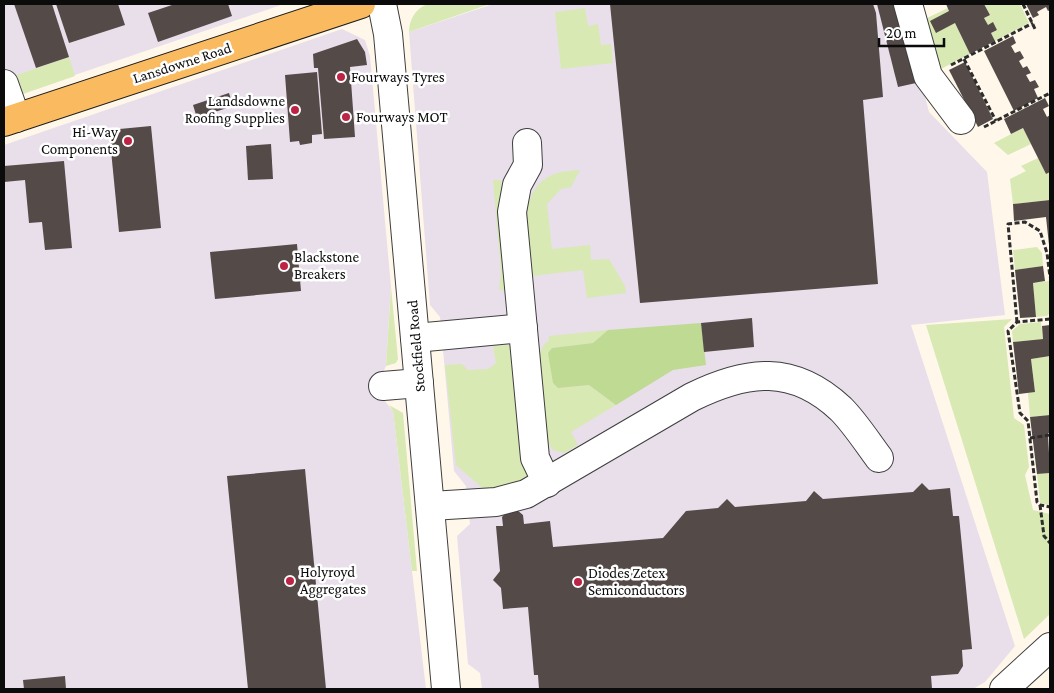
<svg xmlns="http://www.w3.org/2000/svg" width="1054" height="693" font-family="'Crimson Pro',serif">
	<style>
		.industrial { fill: #e8dfeb }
		.green { fill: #d8e9b4 }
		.forest { fill: #bfda93 }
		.building { fill: #544a48 }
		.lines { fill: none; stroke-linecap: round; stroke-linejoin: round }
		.minor-casing { stroke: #3e3e3e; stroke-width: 30 }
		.major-casing { stroke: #1c1c1c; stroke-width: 30 }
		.path { stroke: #2d2d2d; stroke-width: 3; stroke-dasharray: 5 2.5; stroke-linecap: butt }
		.minor { stroke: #fff; stroke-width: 28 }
		.major { stroke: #faba5f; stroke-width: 28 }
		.poi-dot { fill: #bc2344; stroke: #fff; stroke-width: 2 }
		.labels { text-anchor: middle; stroke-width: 5; stroke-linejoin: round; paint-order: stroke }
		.street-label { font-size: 15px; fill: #0b0b0b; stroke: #fff }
		.poi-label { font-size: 15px; fill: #0b0b0b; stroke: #fff; text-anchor: start }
	</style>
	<rect width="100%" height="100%" fill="#fff7ea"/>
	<g class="industrial">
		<path d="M4,4H284L4,99Z"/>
		<path d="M493,4H878L898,86L921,81L929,112L987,172L1005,315L911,325L1015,646L985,682L973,689H482L480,673L468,664L457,536L470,524L466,486L454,471L440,317L430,305L409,32Z"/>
		<path d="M342,29L365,40L370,56L391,287L386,366L382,375L384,400L393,411L426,689H4V145Z"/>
	</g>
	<g class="green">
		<path d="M428,4H487V5L409,32C409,19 416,8 428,4Z"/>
		<path d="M984,4H1020L1029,23L995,41L991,33L997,30L993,23L988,25L984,18L990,15Z"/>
		<path d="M585,8L588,26L598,24L601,45L611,44L613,63L561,69L555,12Z"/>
		<path d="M948,8L949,11L931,21L936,32L955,23L970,54L937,71L923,20Z"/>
		<path d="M69,57L75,76L23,94L17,75Z"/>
		<path d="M1023,128L1031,144L1008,155L994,143Z"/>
		<path d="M1038,158L1046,174L1050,172V200L1013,204L1010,179L1026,171L1021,166Z"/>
		<path d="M580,170L571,187L561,189L547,204L552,249L590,245L591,260L609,259L625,286L626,293L587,298L583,270L532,276C528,246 515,194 550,176C559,171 570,171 580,170Z"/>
		<path d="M493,180H501L509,284L507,292L499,289L501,272Z"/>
		<path d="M1037,247L1042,253L1043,266L1015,270L1013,250Z"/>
		<path d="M1049,281L1050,313L1047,316L1036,317L1033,283Z"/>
		<path d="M391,287L398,359L396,363L386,366Z"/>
		<path d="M1012,319L1004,327L1014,418L1024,425L1029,467L1025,475L1033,510L1050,514V614L1024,639L926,325Z"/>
		<path d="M1041,322L1043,339L1013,342L1012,331L1020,324Z"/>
		<path d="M608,330L593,343L552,348L553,383L558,388L589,385L616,405L571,432L578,445L564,453L553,450L548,442L539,355L544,344L549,341V336Z"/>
		<path d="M509,345L514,349L528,472L525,481L487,492L456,465L445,365L462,364L468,370L488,369L496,363L493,346Z"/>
		<path d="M1050,356V415L1030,417L1028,393L1035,391L1031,359Z"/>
		<path d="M389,405L403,413L417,571H412L393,411Z"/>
		<path d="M1050,473V505L1040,503L1037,474Z"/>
	</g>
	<path class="forest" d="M701,323L706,365L673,370L616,405L589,385L558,388L553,383L548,353L552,348L593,343L608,330Z"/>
	<g class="building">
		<path d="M14,4H52L69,57L36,68Z"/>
		<path d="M56,4H118L125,25L69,43Z"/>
		<path d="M175,4H228L232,16L158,42L148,13Z"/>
		<path d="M610,4H873L876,13L883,97L863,100L878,284L640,303Z"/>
		<path d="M877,4H896L916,83L898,87Z"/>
		<path d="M946,4H984L990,15L984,18L988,25L993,22L997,30L991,33L995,41L970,54L955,23L936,33L930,21L949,11Z"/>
		<path d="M1026,4H1050V10L1048,11L1046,7L1037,12L1039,15L1033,18Z"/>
		<path d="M1013,36L1016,43L1011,46L1015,53L1020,51L1024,58L1019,61L1023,68L1027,66L1031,73L1026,75L1030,82L1035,80L1039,87L1034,89L1038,98L1014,111L984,51Z"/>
		<path d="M357,39L365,52L367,65L350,67L355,137L324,139L318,68H314L313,54Z"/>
		<path d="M965,62L993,119L978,127L949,70Z"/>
		<path d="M317,72L322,134L312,135V143L300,145L299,141L290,142L285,75Z"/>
		<path d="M229,93L233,106L197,118L193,105Z"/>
		<path d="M1045,98L1049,106L1043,109L1047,117L1050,115V172L1046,174L1023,128L1011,134L1004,119Z"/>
		<path d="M151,126L161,228L119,232L109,130Z"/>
		<path d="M271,144L273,179L248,180L246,146Z"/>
		<path d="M64,161L72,248L45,250L42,222L29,223L25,180L4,182V166Z"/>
		<path d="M1050,200V245H1049L1046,217L1014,221L1013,204Z"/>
		<path d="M297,244L301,291L215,299L210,252Z"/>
		<path d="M1043,266L1045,281L1033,283L1036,317L1020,318L1015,270Z"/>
		<path d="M752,318L754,347L704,352L701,323Z"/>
		<path d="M1050,325V356L1031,359L1035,392L1019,394L1013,342L1043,339L1042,326Z"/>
		<path d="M1050,415V433H1048L1050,473L1037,474L1030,417Z"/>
		<path d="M305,469L326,689H248L227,476Z"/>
		<path d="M922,483L929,490L950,488L953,516H959L972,649L962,650L963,666L958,674L931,676L932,689H539L538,675H534L528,607L503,609L501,588L493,580L500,571L496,526H503L502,517L507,511L517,510L523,515L524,524L550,521L553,547L663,538L686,511L718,508L727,499L735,507L806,501L814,491L823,499L913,492Z"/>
		<path d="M65,676L66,689H24L23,680Z"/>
	</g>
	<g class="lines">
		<g class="minor-casing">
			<g id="minor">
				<path d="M382,4L388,34L446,689"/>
				<path d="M908,4L928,76L961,120"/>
				<path d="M4,84L16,118"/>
				<path d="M527,143L528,165L517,185L512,212L535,458L547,483"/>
				<path d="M415,338L523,328"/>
				<path d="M383,386L419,383"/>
				<path d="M431,506L496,502L526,494L692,397C747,370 793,364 841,409C855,423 867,442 879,458"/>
				<path d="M1004,689L1050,647"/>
			</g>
		</g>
		<g class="major-casing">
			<path id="major" d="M4,122L361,4"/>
		</g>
		<g class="path">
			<path d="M1023,4L1036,31"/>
			<path d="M964,59L996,121"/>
			<path d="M951,65L1033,23"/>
			<path d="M984,127L1050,93"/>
			<path d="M1050,319L1017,322L1008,331L1020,413L1028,421L1037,502L1040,505L1050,507"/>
			<path d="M1017,322L1008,224L1025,222L1040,231L1047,253L1050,277"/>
			<path d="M1030,438L1050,435"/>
			<path d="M1040,505L1044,536L1050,543"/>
		</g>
		<use href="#minor" class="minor"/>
		<use href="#major" class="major"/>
	</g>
	<g class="poi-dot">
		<circle cx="341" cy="77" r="5"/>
		<circle cx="295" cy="110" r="5"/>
		<circle cx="346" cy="117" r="5"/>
		<circle cx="128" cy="141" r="5"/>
		<circle cx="284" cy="266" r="5"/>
		<circle cx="290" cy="581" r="5"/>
		<circle cx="578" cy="582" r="5"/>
	</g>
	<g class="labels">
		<g class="street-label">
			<text transform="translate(182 63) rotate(-18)" y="5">Lansdowne Road</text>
			<text transform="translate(416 346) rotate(-95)" y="5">Stockfield Road</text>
		</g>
		<g class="poi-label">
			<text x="351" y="82">Fourways Tyres</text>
			<text x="285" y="106" text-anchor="end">Landsdowne<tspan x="285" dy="17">Roofing Supplies</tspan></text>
			<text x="356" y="122">Fourways MOT</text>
			<text x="118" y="137" text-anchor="end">Hi-Way<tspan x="118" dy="17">Components</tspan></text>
			<text x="294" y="262">Blackstone<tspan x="294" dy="17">Breakers</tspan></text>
			<text x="300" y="577">Holyroyd<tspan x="300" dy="17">Aggregates</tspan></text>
			<text x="588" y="578">Diodes Zetex<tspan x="588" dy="17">Semiconductors</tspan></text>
		</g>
	</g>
	<rect width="1054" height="693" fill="none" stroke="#0b0b0b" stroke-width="10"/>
	<path d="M879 38v8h65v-8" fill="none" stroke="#0b0b0b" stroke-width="2.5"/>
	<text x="886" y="38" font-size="15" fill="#0b0b0b" stroke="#ffffff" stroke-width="4" paint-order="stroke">20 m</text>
</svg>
